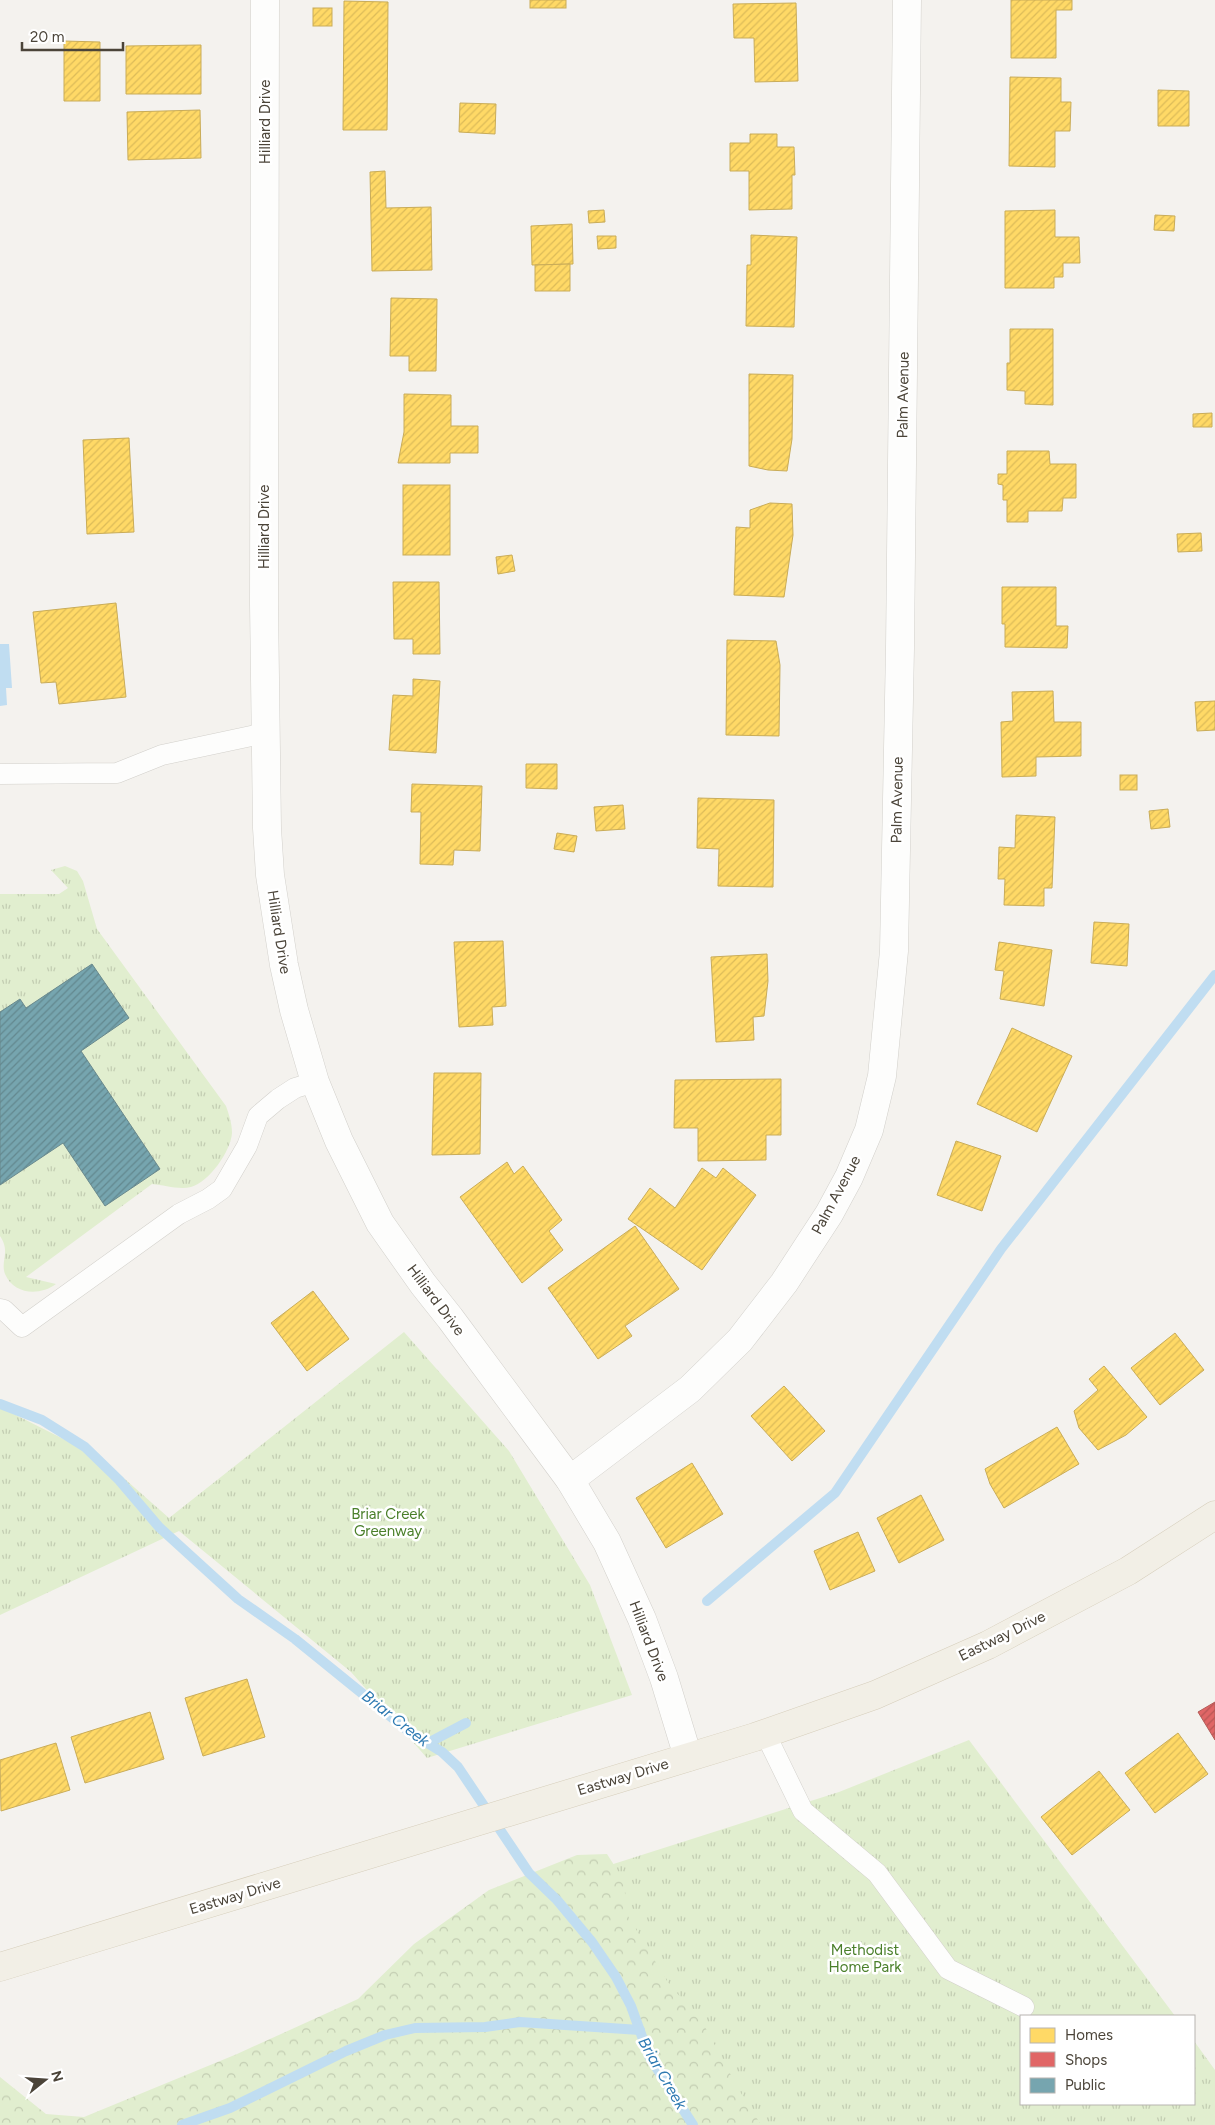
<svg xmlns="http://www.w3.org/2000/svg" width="1215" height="2125" font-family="Figtree,sans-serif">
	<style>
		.grass { fill: url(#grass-tufts) }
		.forest { fill: url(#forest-crowns) }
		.water { fill: #c0ddf1 }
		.homes { fill: url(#homes-hatch); stroke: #c9ac58 }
		.shops { fill: url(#shops-hatch); stroke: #b35c58 }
		.public { fill: url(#public-hatch); stroke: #69888c }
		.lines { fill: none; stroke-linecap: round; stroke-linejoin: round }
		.stream { stroke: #c0ddf1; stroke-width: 10 }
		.lane-casing { stroke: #d2d0cb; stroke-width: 21 }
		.street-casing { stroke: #d2d0cb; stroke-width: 29 }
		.primary-casing { stroke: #d6cebb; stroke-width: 29 }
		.lane { stroke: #fdfdfc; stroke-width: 20 }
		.street { stroke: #fdfdfc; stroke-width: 28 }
		.primary { stroke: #f2efe6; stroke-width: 28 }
		.labels { text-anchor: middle; stroke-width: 5; stroke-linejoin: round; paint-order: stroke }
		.street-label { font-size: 15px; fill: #4b4439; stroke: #fff }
		.park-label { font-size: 15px; fill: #4a7f2a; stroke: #fff }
		.water-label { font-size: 16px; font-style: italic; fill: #2e7ab2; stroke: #fff }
	</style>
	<defs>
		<pattern id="grass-tufts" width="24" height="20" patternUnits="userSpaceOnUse" patternTransform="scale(1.25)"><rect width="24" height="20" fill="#e1eecf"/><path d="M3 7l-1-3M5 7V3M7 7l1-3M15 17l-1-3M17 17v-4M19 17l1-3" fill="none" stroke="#c3cdb2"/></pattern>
		<pattern id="forest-crowns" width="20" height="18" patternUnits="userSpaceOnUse" patternTransform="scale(1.25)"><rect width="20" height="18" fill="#e1eecf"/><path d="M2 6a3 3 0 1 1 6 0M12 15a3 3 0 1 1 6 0" fill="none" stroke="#c3cdb2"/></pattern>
		<pattern id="homes-hatch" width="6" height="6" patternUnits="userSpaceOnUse" patternTransform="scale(1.25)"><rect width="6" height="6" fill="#ffd966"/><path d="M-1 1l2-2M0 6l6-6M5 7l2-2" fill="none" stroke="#dcbb59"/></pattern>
		<pattern id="shops-hatch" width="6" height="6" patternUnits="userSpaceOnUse" patternTransform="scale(1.25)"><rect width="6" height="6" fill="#e06666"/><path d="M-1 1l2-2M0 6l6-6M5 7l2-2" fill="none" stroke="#b85655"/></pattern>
		<pattern id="public-hatch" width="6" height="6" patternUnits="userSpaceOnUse" patternTransform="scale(1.25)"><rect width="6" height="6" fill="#76a5af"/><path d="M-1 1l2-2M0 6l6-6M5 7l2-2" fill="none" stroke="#63888f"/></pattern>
	</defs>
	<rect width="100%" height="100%" fill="#f4f2ee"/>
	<g class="grass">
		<path d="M65,866L77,871L83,881L97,929L226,1106C229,1115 232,1123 232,1133C231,1151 209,1182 191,1187C179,1190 164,1185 152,1184L26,1277L56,1284C40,1296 14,1295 5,1274C0,1261 11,1252 0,1236V894H59L68,888L51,870Z"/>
		<path d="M404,1332L509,1451L590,1585L632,1695L427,1758L351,1672L179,1531L0,1615V1407L101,1458L169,1518Z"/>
		<path d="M969,1740L1175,2016H1021V2104H1194V2041L1215,2070V2125H474L535,1889L839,1792Z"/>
	</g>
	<path class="forest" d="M607,1854L623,1879L628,1916L667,1981L705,2027L739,2090L761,2125H0V2077L46,2114L84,2117L237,2054L358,1999L414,1944L489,1890L577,1855Z"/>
	<path class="water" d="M0,644H9L12,688H6L7,705L0,706Z"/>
	<g class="homes">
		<rect x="530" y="0" width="36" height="8"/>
		<path d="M1011,0H1072V10H1056V58H1011Z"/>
		<path d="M344,1L388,2L387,130H343Z"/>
		<path d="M796,3L798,81L755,82L754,38H734L733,4Z"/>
		<rect x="313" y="8" width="19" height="18"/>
		<path d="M64,41L100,42V101H64Z"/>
		<path d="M201,45V94H126V46Z"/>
		<path d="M1010,77L1061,78V102H1071L1070,131H1055V167L1009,166Z"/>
		<path d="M1158,90L1189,91V126H1158Z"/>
		<path d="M460,103L496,104L495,134L459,132Z"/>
		<path d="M200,110L201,158L128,160L127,112Z"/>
		<path d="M750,134H777V147H794L795,175H792V209L749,210V171H730V143H750Z"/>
		<path d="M385,171L386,208L431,207L432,270L372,271L370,172Z"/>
		<path d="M604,210L605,222L589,223L588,211Z"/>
		<path d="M1055,210V237H1079L1080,263H1063V277H1054V288H1005V211Z"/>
		<path d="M1155,215L1175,216L1174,231L1154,230Z"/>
		<path d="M572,224L573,264L532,265L531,226Z"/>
		<path d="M751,235L797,237L794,327L746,326L747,265H751Z"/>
		<path d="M597,236H616V248L598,249Z"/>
		<path d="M570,264V291H535V265Z"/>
		<path d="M391,298L437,299L436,371H409V356H390Z"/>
		<path d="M1010,329H1053V405L1025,404V391L1007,390V363H1010Z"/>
		<path d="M749,374L793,375L792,439L787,471L768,470L749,466Z"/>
		<path d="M404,394L451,395V426H478V453H450V463H398L404,432Z"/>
		<path d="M1212,413V427H1193V414Z"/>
		<path d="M129,438L134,532L87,534L83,440Z"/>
		<path d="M1007,451H1049L1050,464H1076V498H1063L1062,511H1028V522H1007V500H1003V485L998,484V474H1007Z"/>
		<rect x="403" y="485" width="47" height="70"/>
		<path d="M770,503L792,504L793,535L784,597L734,595L736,527L750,528V510Z"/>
		<path d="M1201,533L1202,551L1178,552L1177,534Z"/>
		<path d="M512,555L515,571L498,574L496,557Z"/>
		<path d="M393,582H439L440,654H413V639H394Z"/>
		<path d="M1002,587H1056V626H1068L1067,648L1005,647V624H1002Z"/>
		<path d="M116,603L126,697L59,704L56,682L41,683L33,612Z"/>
		<path d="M727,640L776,641L780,665L779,736L726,735Z"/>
		<path d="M413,679L440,681L436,753L389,750L393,695L413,696Z"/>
		<path d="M1053,691L1054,722H1081V756L1036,757V776L1002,777L1001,722L1013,721L1012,692Z"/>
		<path d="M1215,701V730L1197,731L1195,702Z"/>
		<path d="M526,764H557V789L526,788Z"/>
		<rect x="1120" y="775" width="17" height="15"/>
		<path d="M412,784L482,786L480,851L454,850L453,865L420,864L421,812H411Z"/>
		<path d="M698,798L774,800L773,887L718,886L719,849L697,848Z"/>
		<path d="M623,805L625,829L596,831L594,807Z"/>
		<path d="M1168,809L1170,827L1151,829L1149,811Z"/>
		<path d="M1016,815L1055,817L1052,888H1044V906L1004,905L1005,879H998L999,847L1015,848Z"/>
		<path d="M557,833L577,836L574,852L554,849Z"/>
		<path d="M1094,922L1129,924L1127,966L1091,963Z"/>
		<path d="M503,941L506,1006L492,1007L493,1025L459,1027L454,942Z"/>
		<path d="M999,942L1052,950L1044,1006L1000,999L1004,971L995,970Z"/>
		<path d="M767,954L768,981L764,1016L753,1017L754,1040L716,1042L711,957Z"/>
		<path d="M1012,1028L1072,1056L1037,1132L977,1104Z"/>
		<path d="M434,1073H481L480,1154L432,1155Z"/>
		<path d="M781,1079V1135H766V1160L698,1161V1128H674L675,1080Z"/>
		<path d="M956,1141L1001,1156L982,1211L937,1195Z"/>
		<path d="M507,1162L514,1174L523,1166L562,1220L549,1231L563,1250L522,1283L460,1197Z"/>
		<path d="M702,1168L716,1178L723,1168L756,1195L702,1270L628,1219L650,1188L675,1208Z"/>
		<path d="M635,1226L679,1289L625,1326L632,1336L598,1359L548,1288Z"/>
		<path d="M313,1291L349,1339L307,1371L271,1323Z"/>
		<path d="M1175,1333L1204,1370L1160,1405L1131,1368Z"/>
		<path d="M1104,1366L1147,1417L1126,1435L1098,1450L1079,1428L1074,1411L1098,1390L1089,1379Z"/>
		<path d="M784,1386L825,1431L792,1461L751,1416Z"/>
		<path d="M1057,1427L1079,1464L1004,1508L990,1484L985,1469Z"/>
		<path d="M692,1463L723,1514L666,1548L636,1498Z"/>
		<path d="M921,1495L944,1540L899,1563L877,1518Z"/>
		<path d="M858,1532L875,1571L830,1590L814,1551Z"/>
		<path d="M247,1679L265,1737L203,1756L185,1698Z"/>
		<path d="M150,1712L164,1759L85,1783L71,1737Z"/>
		<path d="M1178,1733L1208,1774L1155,1813L1125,1773Z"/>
		<path d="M56,1743L70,1790L1,1811L0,1760Z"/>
		<path d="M1099,1771L1130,1810L1072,1855L1041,1817Z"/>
	</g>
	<path class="shops" d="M1215,1702V1740L1198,1712Z"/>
	<path class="public" d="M92,964L129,1018L81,1051L160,1169L105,1206L63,1143L0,1185V1012L20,999L26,1008Z"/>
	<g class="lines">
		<g class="stream">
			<path d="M0,1404L42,1420L85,1447L119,1480L159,1527L238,1599L295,1639L411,1733L442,1752L458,1767L529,1873L557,1900L592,1942L616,1977L631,2006L649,2056L693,2125"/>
			<path d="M707,1601L835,1493L1001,1249L1215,975"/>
			<path d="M428,1743L466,1723"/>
			<path d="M182,2125L230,2108L346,2051L385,2035L415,2028L485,2027L520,2022L640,2030"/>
		</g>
		<g class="lane-casing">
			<g id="lane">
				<path d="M0,774L117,773L162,755L265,733"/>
				<path d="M0,1309L4,1310L22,1327L179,1214L208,1199L222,1189L247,1146L258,1116L278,1099L295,1088L315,1082"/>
				<path d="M765,1733L803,1811L877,1873L948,1969L1024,2007"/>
			</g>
		</g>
		<g class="street-casing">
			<g id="street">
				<path d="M265,0L264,604L267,828L270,875L284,965L294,1010L315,1082L339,1141L380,1223L423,1284L450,1318L570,1480L607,1542L642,1619L664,1678L688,1757"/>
				<path d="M570,1480L690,1389L740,1340L784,1283L829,1214L849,1177L869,1130L882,1076L894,951L900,648L907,0"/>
			</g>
		</g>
		<g class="primary-casing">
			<path id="primary" d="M0,1967L755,1737L875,1695L988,1645L1128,1571L1215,1515"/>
		</g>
		<use href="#lane" class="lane"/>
		<use href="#street" class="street"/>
		<use href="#primary" class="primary"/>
	</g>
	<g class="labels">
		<g class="street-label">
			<text transform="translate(265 122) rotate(-90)" y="5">Hilliard Drive</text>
			<text transform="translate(903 395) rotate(-89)" y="5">Palm Avenue</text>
			<text transform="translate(264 527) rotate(-90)" y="5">Hilliard Drive</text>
			<text transform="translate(897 800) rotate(-89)" y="5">Palm Avenue</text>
			<text transform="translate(279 932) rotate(81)" y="5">Hilliard Drive</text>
			<text transform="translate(836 1195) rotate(-62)" y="5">Palm Avenue</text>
			<text transform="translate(436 1300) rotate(53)" y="5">Hilliard Drive</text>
			<text transform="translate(1002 1636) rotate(-26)" y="5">Eastway Drive</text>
			<text transform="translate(649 1641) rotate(69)" y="5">Hilliard Drive</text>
			<text transform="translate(623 1777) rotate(-17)" y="5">Eastway Drive</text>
			<text transform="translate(235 1896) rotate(-17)" y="5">Eastway Drive</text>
		</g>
		<g class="park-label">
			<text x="388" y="1519">Briar Creek<tspan x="388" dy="17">Greenway</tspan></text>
			<text x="865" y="1955">Methodist<tspan x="865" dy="17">Home Park</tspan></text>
		</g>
		<g class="water-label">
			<text transform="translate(396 1718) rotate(38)" y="6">Briar Creek</text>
			<text transform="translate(663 2073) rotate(60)" y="6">Briar Creek</text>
		</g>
	</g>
	<rect x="1020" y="2015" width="175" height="90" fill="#ffffff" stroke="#b7b4b0"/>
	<rect x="1030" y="2028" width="25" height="15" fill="#ffd966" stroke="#b7b4b0"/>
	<text x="1065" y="2040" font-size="15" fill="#4b4439">Homes</text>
	<rect x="1030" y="2052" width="25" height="15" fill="#e06666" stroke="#b7b4b0"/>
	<text x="1065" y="2065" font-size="15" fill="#4b4439">Shops</text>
	<rect x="1030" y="2078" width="25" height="15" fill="#76a5af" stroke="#b7b4b0"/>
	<text x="1065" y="2090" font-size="15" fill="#4b4439">Public</text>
	<g transform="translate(45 2080) rotate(73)" stroke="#ffffff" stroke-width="4" paint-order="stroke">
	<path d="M0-4L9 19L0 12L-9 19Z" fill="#4b4439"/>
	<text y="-8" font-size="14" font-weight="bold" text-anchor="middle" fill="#4b4439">N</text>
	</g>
	<path d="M22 42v8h101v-8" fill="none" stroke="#4b4439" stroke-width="2.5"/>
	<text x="30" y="42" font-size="15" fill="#4b4439" stroke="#ffffff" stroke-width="4" paint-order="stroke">20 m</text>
</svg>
